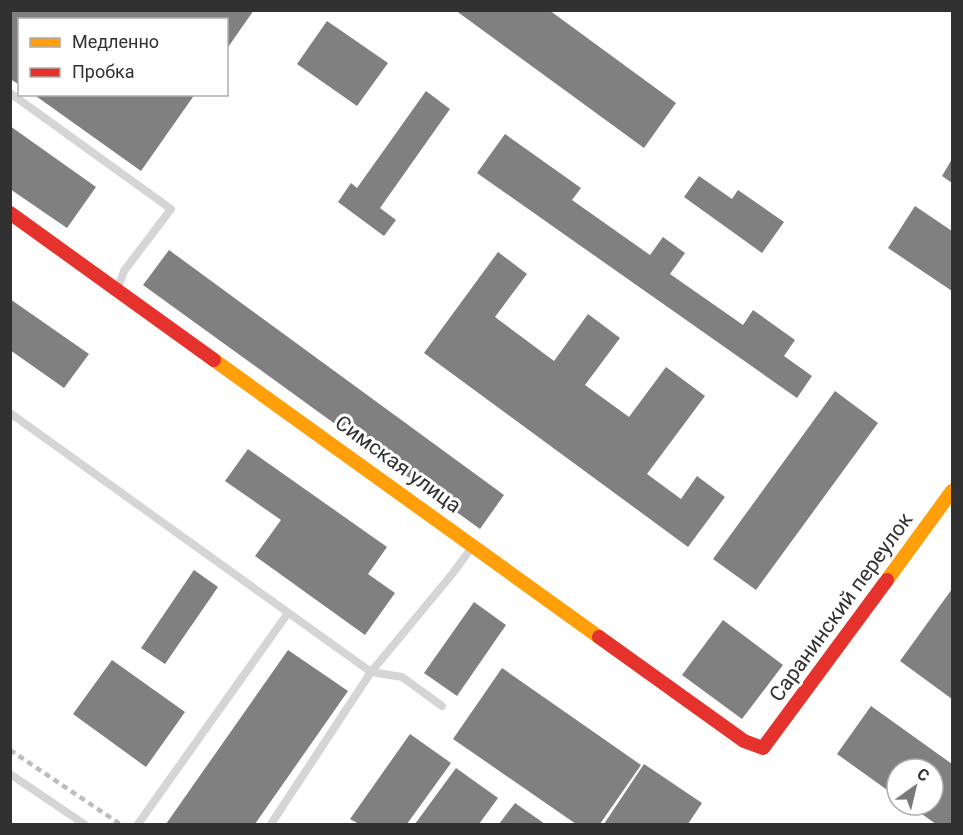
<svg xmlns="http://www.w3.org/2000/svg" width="963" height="835" font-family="Roboto,sans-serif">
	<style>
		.building { fill: #808080 }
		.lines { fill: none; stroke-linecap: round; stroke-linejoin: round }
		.lane { stroke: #d5d5d5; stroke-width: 8 }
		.slow { stroke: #ff9f0a; stroke-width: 14 }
		.jam { stroke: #e5322d; stroke-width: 14 }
		.rail { stroke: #bdbdbd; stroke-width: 4.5; stroke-dasharray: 6 4.5; stroke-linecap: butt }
		.labels { text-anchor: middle; stroke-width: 6; stroke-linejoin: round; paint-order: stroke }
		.street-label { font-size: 21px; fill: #313131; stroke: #fff }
	</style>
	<rect width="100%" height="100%" fill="#fff"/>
	<g class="building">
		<path d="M10,10H254L226,50V20H20V85L10,79Z"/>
		<path d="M455,10H549L676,103L644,148Z"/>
		<path d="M327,21L388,63L357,106L297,64Z"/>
		<path d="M426,91L450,109L380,208L396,220L384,236L338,202L351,183L357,188Z"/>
		<path d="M33,94H195L141,171Z"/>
		<path d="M10,126L96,187L67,228L10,189Z"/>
		<path d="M505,134L581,188L572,200L650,255L663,237L685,253L670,274L743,325L753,310L795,340L784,356L812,376L797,398L477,173Z"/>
		<path d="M952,159V183L942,176Z"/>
		<path d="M699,176L732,199L738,190L784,222L762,253L684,197Z"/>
		<path d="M915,206L952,231V291L888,248Z"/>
		<path d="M169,250L504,495L480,529L143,285Z"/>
		<path d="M498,252L527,274L495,317L554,361L588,314L620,338L585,385L629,417L666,367L705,396L647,474L681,499L697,476L725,497L688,547L424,353Z"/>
		<path d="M10,299L89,354L64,388L10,350Z"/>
		<path d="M835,391L878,423L756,590L713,559Z"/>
		<path d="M248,449L387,547L368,574L395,593L365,635L255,556L281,520L225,481Z"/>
		<path d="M194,570L218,587L165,664L141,648Z"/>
		<path d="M952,589V699L900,661Z"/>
		<path d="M474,602L506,625L457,696L424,673Z"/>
		<path d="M723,620L783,665L742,719L682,675Z"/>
		<path d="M288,650L348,691L255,824H166Z"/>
		<path d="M112,660L185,712L146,767L73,714Z"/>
		<path d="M502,668L641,765L600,824H576L453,739Z"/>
		<path d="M871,706L952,764V824H936L909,805H933V769H897V797L837,754Z"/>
		<path d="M410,734L451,763L407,824H359L350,819Z"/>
		<path d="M644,764L702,803L688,824H604Z"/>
		<path d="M456,768L498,798L479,824H415Z"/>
		<path d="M515,803L545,824H499Z"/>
	</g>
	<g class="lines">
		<g class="lane">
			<path d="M10,93L171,209L124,271L118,288"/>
			<path d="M10,413L371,672L402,677L442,706"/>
			<path d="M10,774L84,824"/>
			<path d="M138,824L288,613"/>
			<path d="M271,824L371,672L453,573L472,547"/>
		</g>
		<g class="slow">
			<path d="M214,360L599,637"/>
			<path d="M887,580L952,491"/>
		</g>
		<g class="jam">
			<path d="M10,213L214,360"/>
			<path d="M599,637L744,741L763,748L887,580"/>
		</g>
		<path class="rail" d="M10,750L120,824"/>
	</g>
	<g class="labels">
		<g class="street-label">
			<text transform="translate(398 464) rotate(36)" y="7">Симская улица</text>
			<text transform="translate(841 607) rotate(-54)" y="7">Саранинский переулок</text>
		</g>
	</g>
	<rect width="963" height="835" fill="none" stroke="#313131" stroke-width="24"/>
	<rect x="18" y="18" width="210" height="78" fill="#ffffff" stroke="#adadad" stroke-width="1.5"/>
	<rect x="30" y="38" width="30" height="9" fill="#ff9f0a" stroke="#adadad" stroke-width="1.5"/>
	<text x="72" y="48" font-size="18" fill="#313131">Медленно</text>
	<rect x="30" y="68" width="30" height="9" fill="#e5322d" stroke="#adadad" stroke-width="1.5"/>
	<text x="72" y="78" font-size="18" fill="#313131">Пробка</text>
	<g transform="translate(915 787) rotate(34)"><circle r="28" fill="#ffffff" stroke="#adadad" stroke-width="1.5"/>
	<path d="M0-4.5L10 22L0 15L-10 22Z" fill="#797979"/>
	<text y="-9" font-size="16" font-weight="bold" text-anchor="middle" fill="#313131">С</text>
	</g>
</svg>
